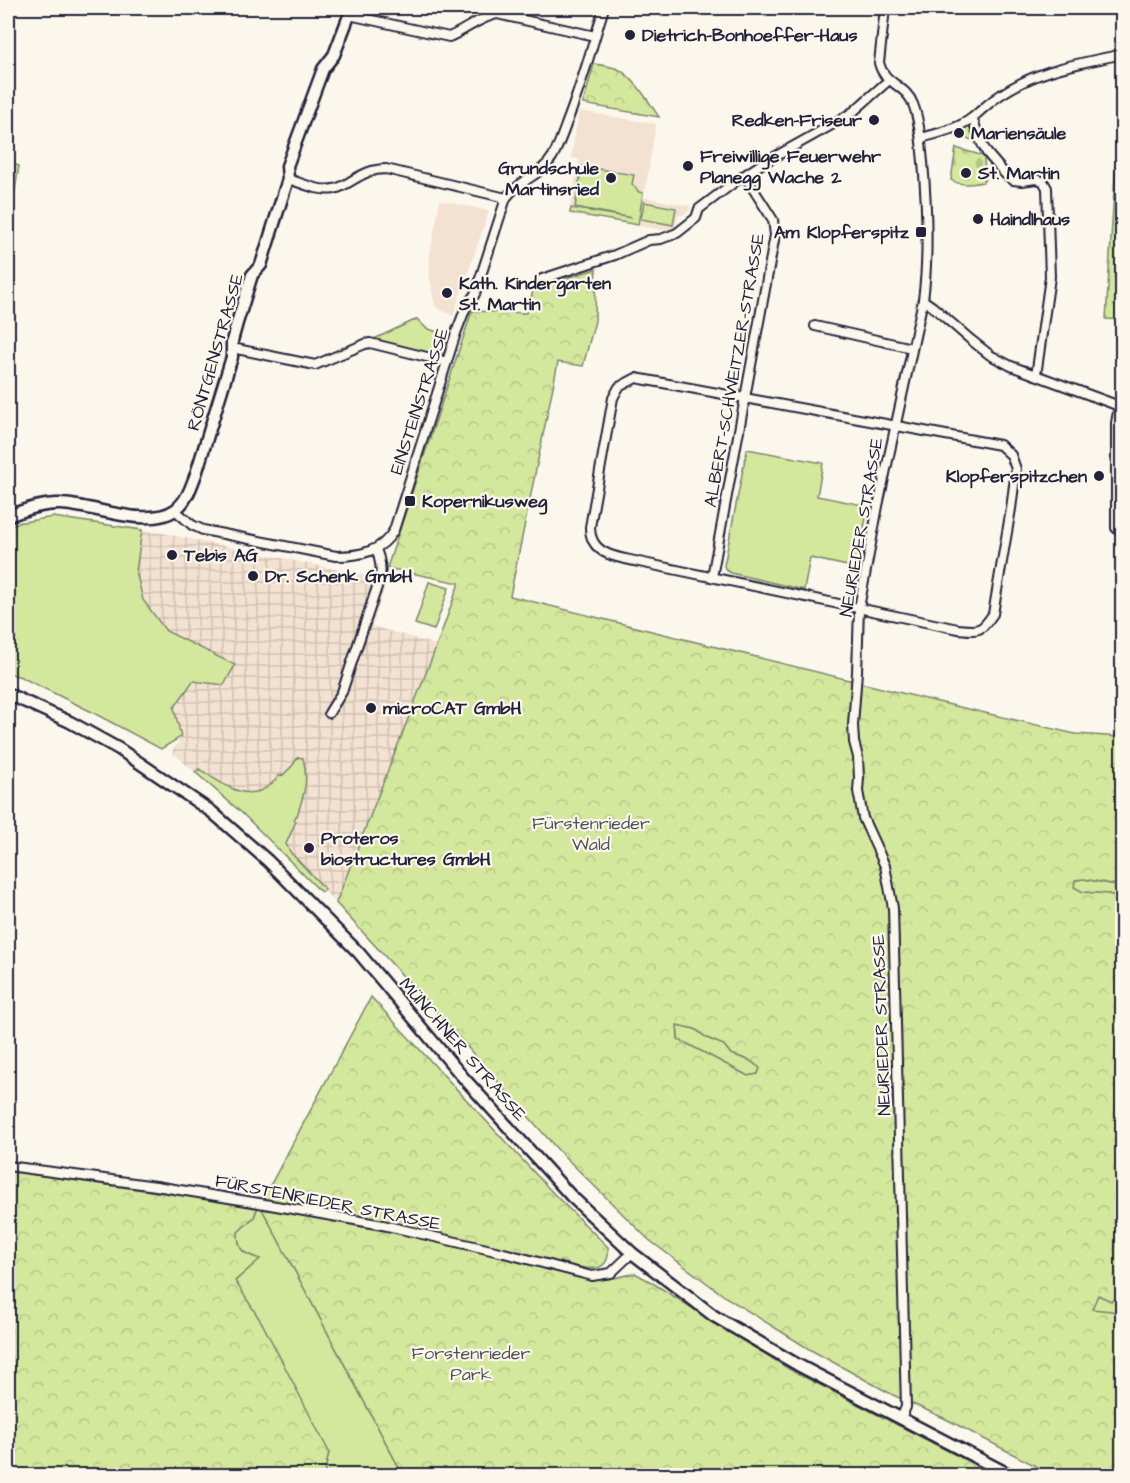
<svg xmlns="http://www.w3.org/2000/svg" width="1130" height="1483" font-family="'Architects Daughter',sans-serif">
	<style>
		.built { fill: #f3e1d1 }
		.industrial { fill: url(#industrial-grid) }
		.grass { fill: #d3e89d; stroke: #7a856c; stroke-width: 1.5 }
		.forest { fill: url(#forest-crowns); stroke: #7a856c; stroke-width: 1.5; fill-rule: evenodd }
		.cemetery { fill: url(#cemetery-stones); stroke: #7a856c; stroke-width: 1.5 }
		.lines { fill: none; stroke-linecap: round; stroke-linejoin: round }
		.street-casing { stroke: #22223b; stroke-width: 12 }
		.secondary-casing { stroke: #22223b; stroke-width: 15 }
		.street { stroke: #fbf7ec; stroke-width: 8 }
		.secondary { stroke: #fbf7ec; stroke-width: 10 }
		.poi-dot { fill: #22223b; stroke: #fbf7ec; stroke-width: 2 }
		.labels { text-anchor: middle; stroke-width: 4.5; stroke-linejoin: round; paint-order: stroke }
		.poi-label { font-size: 18px; font-weight: bold; fill: #22223b; stroke: #fbf7ec; text-anchor: start }
		.street-label { font-size: 18px; fill: #22223b; stroke: #fbf7ec }
		.park-label { font-size: 18px; fill: #4e5454; stroke: #fbf7ec }
	</style>
	<defs>
		<pattern id="industrial-grid" width="8" height="8" patternUnits="userSpaceOnUse" patternTransform="scale(1.5)"><rect width="8" height="8" fill="#f3e1d1"/><path d="M0 4h8M4 0v8" fill="none" stroke="#d0c1b4"/></pattern>
		<pattern id="forest-crowns" width="20" height="18" patternUnits="userSpaceOnUse" patternTransform="scale(1.5)"><rect width="20" height="18" fill="#d3e89d"/><path d="M2 6a3 3 0 1 1 6 0M12 15a3 3 0 1 1 6 0" fill="none" stroke="#b5c788"/></pattern>
		<pattern id="cemetery-stones" width="16" height="16" patternUnits="userSpaceOnUse" patternTransform="scale(1.5)"><rect width="16" height="16" fill="#d3e89d"/><path d="M2 7V4a2 2 0 0 1 4 0v3zM10 15v-3a2 2 0 0 1 4 0v3z" fill="#b5c788"/></pattern>
	</defs>
	<rect width="100%" height="100%" fill="#fbf7ec"/>
	<filter id="ink" filterUnits="userSpaceOnUse"><feTurbulence type="fractalNoise" baseFrequency=".0167" numOctaves="2"/><feDisplacementMap in="SourceGraphic" scale="12" xChannelSelector="R" yChannelSelector="G"/><feConvolveMatrix kernelMatrix="1 2 1 2 8 2 1 2 1" color-interpolation-filters="sRGB"/></filter>
	<g filter="url(#ink)">
		<g class="built">
			<path d="M579,111L656,124L644,197L690,206L689,211L682,215H678L675,232L569,214L579,159L571,158Z"/>
			<path d="M440,200L489,211L453,316L435,307L430,279V254Z"/>
		</g>
		<path class="industrial" d="M142,530L162,533L387,580L372,626L437,645L336,903L302,868L247,817L172,752L181,737L174,708L193,680L224,685L234,666L166,631L143,600L136,571Z"/>
		<g class="grass">
			<path d="M970,125L973,140L953,135V132Z"/>
			<path d="M8,162L19,166L8,233Z"/>
			<path d="M582,166L634,175L632,184L639,192L643,193L638,225L570,213L571,208L632,218L575,207Z"/>
			<path d="M644,202L676,208L673,225L641,219Z"/>
			<path d="M417,319L426,328L446,335L448,340L444,353L439,356L377,342L374,339Z"/>
			<path d="M747,449L823,463L817,496L868,506L857,568L810,558L804,590L731,573L726,570L724,566Z"/>
			<path d="M53,517L142,530L136,571L143,600L166,631L235,665L224,685L193,681L174,708L181,737L161,749L90,711L21,677L8,673V528L17,523Z"/>
			<path d="M429,582L449,588L434,630L415,624Z"/>
			<path d="M298,757L303,758C309,781 304,794 297,816H296L294,820L296,821L286,844L291,853L325,889L321,892L243,814L195,772L199,769C227,786 252,809 279,776L283,775L293,765Z"/>
			<path d="M1084,879L1122,886V898L1108,894L1083,892L1074,888L1075,880Z"/>
			<path d="M677,1025L695,1029L707,1038L724,1045L731,1054L749,1060L760,1068L758,1074L748,1076L678,1039Z"/>
			<path d="M258,1206L261,1207L403,1475H324L329,1452L235,1281L259,1259C242,1252 238,1253 238,1232L254,1217Z"/>
			<path d="M1098,1295L1111,1301L1122,1296V1316L1091,1309Z"/>
		</g>
		<g class="forest">
			<path d="M594,64C602,65 611,66 618,69C636,79 648,101 659,117L583,104Z"/>
			<path d="M1122,64V320L1106,319Z"/>
			<path d="M596,269L595,321L583,366L558,362L510,596L938,702L1075,734L1122,737V886L1084,879L1075,880L1074,887L1083,892L1108,894L1122,898V1296L1111,1301L1098,1295L1092,1309L1112,1311L1122,1316V1475H1053L946,1419L893,1395L809,1349L727,1298L649,1240L558,1150L447,1024L336,903L437,645L459,583L387,568L472,311L526,313L534,288ZM677,1025L695,1029L707,1038L724,1045L731,1054L749,1060L760,1068L758,1074L748,1076L678,1039Z"/>
			<path d="M371,997L555,1195L608,1247C609,1256 607,1266 596,1268C580,1271 527,1253 508,1249C426,1230 343,1215 261,1199L272,1182Z"/>
			<path d="M8,1171L258,1206L254,1217L238,1232C238,1251 242,1253 260,1259L235,1281L262,1323L329,1452L324,1475H8Z"/>
			<path d="M261,1207L481,1250L527,1261L593,1280L615,1278L635,1273L651,1282L789,1369L995,1475H403Z"/>
		</g>
		<path class="cemetery" d="M956,148L984,156L985,179L983,182C973,184 959,186 951,180Z"/>
		<g class="lines">
			<g class="street-casing">
				<g id="street">
					<path d="M885,8L879,63C884,84 906,85 913,104C920,122 921,143 923,162C927,208 929,255 923,300L878,506L859,608L857,672L853,725L854,742L858,757L859,778L858,791L863,818L885,866L893,908L906,1407L901,1418"/>
					<path d="M349,15L449,37C466,30 480,17 497,14L595,36"/>
					<path d="M972,118L981,142L987,153L1005,174L1013,180L1022,181L1036,179L1043,181L1047,188L1050,277L1037,369L1035,375"/>
					<path d="M921,138C939,133 957,129 972,118C977,114 981,110 986,106C996,97 1009,89 1021,83C1052,67 1088,62 1122,54"/>
					<path d="M288,179C302,183 319,192 334,189C340,188 346,184 351,181C363,174 372,169 386,169L506,198"/>
					<path d="M542,279L615,255L649,240L661,239L677,233L696,218L699,209L740,178L760,165L837,122L854,111L889,80"/>
					<path d="M923,300L933,307L971,340L990,355L1011,366L1122,407"/>
					<path d="M815,326L912,348"/>
					<path d="M232,348L315,365L365,344L370,343L447,362"/>
					<path d="M636,378L1000,445L1011,455L1016,469L1011,509L993,614C981,632 979,631 958,629L639,562C624,558 601,557 593,541C591,537 590,531 590,527L613,398L619,387Z"/>
					<path d="M1119,406L1116,423V528L1122,533"/>
					<path d="M175,510L192,525L203,530L336,556C359,556 382,552 394,530L456,333L466,307L475,294L506,198C519,180 542,175 553,156C559,145 563,133 567,122C582,84 592,46 604,8"/>
					<path d="M712,577L775,235L773,220L745,176"/>
					<path d="M329,713L342,692L380,578C382,567 380,559 376,549"/>
					<path d="M8,1166L156,1186L259,1203L383,1225L504,1253L592,1276L611,1273L632,1253"/>
				</g>
			</g>
			<g class="secondary-casing">
				<g id="secondary">
					<path d="M8,516C25,510 43,503 61,504C93,505 147,529 175,510C187,501 191,487 196,474L232,357V341L237,323L252,275L261,265L288,179L287,166L323,69L334,55L352,8"/>
					<path d="M8,694L70,722L119,749L212,812L268,861L359,953L461,1075L571,1196L632,1253L714,1316L798,1365L1012,1476"/>
				</g>
			</g>
			<use href="#street" class="street"/>
			<use href="#secondary" class="secondary"/>
		</g>
	</g>
	<g class="poi-dot">
		<circle cx="630" cy="35" r="6"/>
		<circle cx="874" cy="120" r="6"/>
		<circle cx="959" cy="133" r="6"/>
		<circle cx="688" cy="166" r="6"/>
		<circle cx="966" cy="173" r="6"/>
		<circle cx="611" cy="178" r="6"/>
		<circle cx="978" cy="219" r="6"/>
		<rect x="915" y="226" width="12" height="12" rx="3"/>
		<circle cx="447" cy="293" r="6"/>
		<circle cx="1099" cy="476" r="6"/>
		<rect x="404" y="495" width="12" height="12" rx="3"/>
		<circle cx="172" cy="555" r="6"/>
		<circle cx="253" cy="576" r="6"/>
		<circle cx="371" cy="708" r="6"/>
		<circle cx="309" cy="848" r="6"/>
	</g>
	<g class="labels">
		<g class="poi-label">
			<text x="642" y="41">Dietrich-Bonhoeffer-Haus</text>
			<text x="862" y="126" text-anchor="end">Redken-Friseur</text>
			<text x="971" y="139">Mariensäule</text>
			<text x="700" y="162">Freiwillige Feuerwehr<tspan x="700" dy="21">Planegg Wache 2</tspan></text>
			<text x="599" y="174" text-anchor="end">Grundschule<tspan x="599" dy="21">Martinsried</tspan></text>
			<text x="978" y="179">St. Martin</text>
			<text x="990" y="225">Haindlhaus</text>
			<text x="909" y="238" text-anchor="end">Am Klopferspitz</text>
			<text x="459" y="289">Kath. Kindergarten<tspan x="459" dy="21">St. Martin</tspan></text>
			<text x="1087" y="482" text-anchor="end">Klopferspitzchen</text>
			<text x="422" y="507">Kopernikusweg</text>
			<text x="184" y="561">Tebis AG</text>
			<text x="265" y="582">Dr. Schenk GmbH</text>
			<text x="383" y="714">microCAT GmbH</text>
			<text x="321" y="844">Proteros<tspan x="321" dy="21">biostructures GmbH</tspan></text>
		</g>
		<g class="street-label">
			<text transform="translate(215 352) rotate(-74)" y="6">RÖNTGENSTRASSE</text>
			<text transform="translate(734 370) rotate(-80)" y="6">ALBERT-SCHWEITZER-STRASSE</text>
			<text transform="translate(419 401) rotate(-72)" y="6">EINSTEINSTRASSE</text>
			<text transform="translate(861 527) rotate(-80)" y="6">NEURIEDER STRASSE</text>
			<text transform="translate(881 1025) rotate(-92)" y="6">NEURIEDER STRASSE</text>
			<text transform="translate(463 1049) rotate(49)" y="6">MÜNCHNER STRASSE</text>
			<text transform="translate(328 1202) rotate(11)" y="6">FÜRSTENRIEDER STRASSE</text>
		</g>
		<g class="park-label">
			<text x="591" y="829">Fürstenrieder<tspan x="591" dy="21">Wald</tspan></text>
			<text x="471" y="1359">Forstenrieder<tspan x="471" dy="21">Park</tspan></text>
		</g>
	</g>
	<rect width="1130" height="1483" fill="none" stroke="#fbf7ec" stroke-width="30"/>
	<rect x="15" y="15" width="1100" height="1453" fill="none" stroke="#22223b" stroke-width="2" filter="url(#ink)"/>
</svg>
